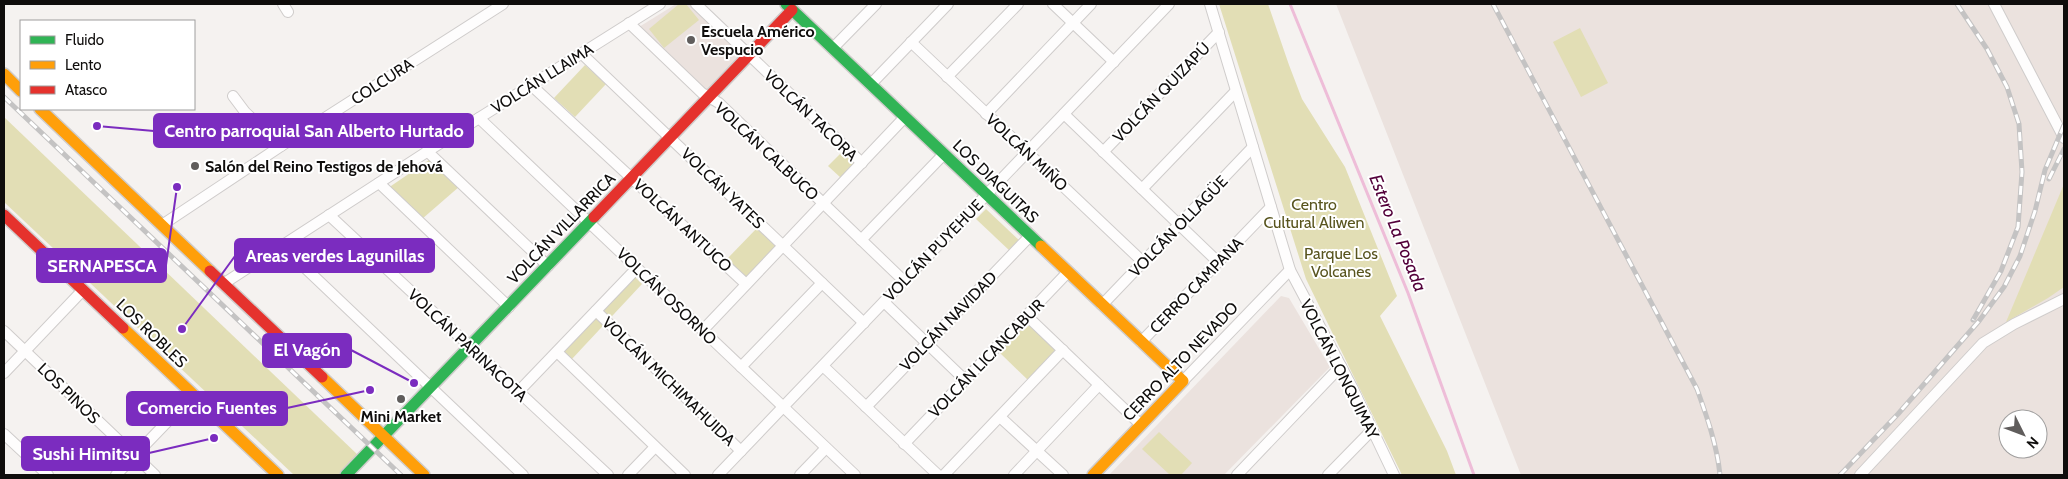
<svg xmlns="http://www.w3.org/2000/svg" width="2068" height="479" font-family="Cabin,sans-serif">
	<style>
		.built { fill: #ebe2de; fill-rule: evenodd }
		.green { fill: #e2deb5 }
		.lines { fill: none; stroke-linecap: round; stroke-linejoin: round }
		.stream { stroke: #eebdd8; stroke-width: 3 }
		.street-casing { stroke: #cfcccb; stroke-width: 12 }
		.fast-casing { stroke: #cfcccb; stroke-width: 14 }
		.slow-casing { stroke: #cfcccb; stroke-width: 14 }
		.jam-casing { stroke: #cfcccb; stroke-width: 14 }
		.street { stroke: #fefdfd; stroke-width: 10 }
		.fast { stroke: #30b455; stroke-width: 11 }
		.slow { stroke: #ff9f0a; stroke-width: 11 }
		.jam { stroke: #e5322d; stroke-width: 11 }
		.rail-casing { stroke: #c4c3c3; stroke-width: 5 }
		.rail { stroke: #fff; stroke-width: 3; stroke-dasharray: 9; stroke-linecap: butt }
		.poi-dot { fill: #605d5c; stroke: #fff; stroke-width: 2 }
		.labels { text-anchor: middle; stroke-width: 4; stroke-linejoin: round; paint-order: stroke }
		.poi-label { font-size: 16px; font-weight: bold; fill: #0f0d0c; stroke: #fff; text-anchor: start }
		.street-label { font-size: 16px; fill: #0f0d0c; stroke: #fff }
		.park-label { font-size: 16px; fill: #58541e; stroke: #fff }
		.water-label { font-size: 18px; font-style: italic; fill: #53003a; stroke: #fff }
		.leader { fill: none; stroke: #7b2cbf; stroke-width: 2 }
		.callout-dot { fill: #7b2cbf; stroke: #fff; stroke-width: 2 }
		.callout { fill: #7b2cbf; stroke: #7b2cbf; stroke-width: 2 }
		.callout-label { font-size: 18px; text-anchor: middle; font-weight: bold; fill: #fff }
	</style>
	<rect width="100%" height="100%" fill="#f5f2f0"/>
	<g class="built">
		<path d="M676,4H690L742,53L707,91L639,27Z"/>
		<path d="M1336,4H2064V475H1521ZM2008,419H2038V449H2008Z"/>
		<path d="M1281,296L1289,298L1330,367L1224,475H1109Z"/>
	</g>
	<g class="green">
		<path d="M679,4H686L699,20L664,48L649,29Z"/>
		<path d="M1219,4H1268L1289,65L1302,99L1345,167L1397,296L1380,316L1447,451L1456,475H1402L1306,279Z"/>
		<path d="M1580,28L1608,83L1581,97L1553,42Z"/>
		<path d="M585,65L606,84L575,117L554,98Z"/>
		<path d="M4,117L359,456L340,475H294L4,202Z"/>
		<path d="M844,150L857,162L841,178L828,166Z"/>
		<path d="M432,158L460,186L422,219L391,191V186Z"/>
		<path d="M2064,184V287L2048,298L2006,322Z"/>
		<path d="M986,209L1021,242L1011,252L976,219Z"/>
		<path d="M757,228L775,245V250L748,277L744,276L726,260Z"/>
		<path d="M635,277L642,284L571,360L563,353Z"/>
		<path d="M1025,325L1032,326L1054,346L1055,356L1030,382L1000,353Z"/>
		<path d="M1159,432L1192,463L1181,475H1170L1142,449Z"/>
	</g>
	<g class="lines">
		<path class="stream" d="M1290,4L1408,293L1474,475"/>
		<g class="street-casing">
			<g id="street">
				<path d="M283,4L288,12"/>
				<path d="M696,4L862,163"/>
				<path d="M1053,4L1114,62"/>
				<path d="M1210,4L1290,270L1352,387L1394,475"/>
				<path d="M1994,4L2064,138"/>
				<path d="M629,23L702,93L719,103L904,281"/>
				<path d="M911,42L1143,262"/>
				<path d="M833,48L876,4"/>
				<path d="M581,53L864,323"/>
				<path d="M947,77L1018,4"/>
				<path d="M871,84L948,4"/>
				<path d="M531,85L746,284"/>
				<path d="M233,96L245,112L281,146"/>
				<path d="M986,114L1091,4"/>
				<path d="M1064,114L1218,262"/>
				<path d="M479,118L855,475"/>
				<path d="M427,151L548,266"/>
				<path d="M1103,152L1219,32"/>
				<path d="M379,183L509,307"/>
				<path d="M1142,189L1236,91"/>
				<path d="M329,215L608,475"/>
				<path d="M162,225L281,146L503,4"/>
				<path d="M861,240L944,154"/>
				<path d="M281,245L523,475"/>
				<path d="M223,284L479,118L660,4"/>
				<path d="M884,302L965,380"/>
				<path d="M1102,305L1253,147"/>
				<path d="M596,311L741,451"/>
				<path d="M1026,315L1141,425"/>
				<path d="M703,330L905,117"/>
				<path d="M4,331L155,475"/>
				<path d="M1141,342L1271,207"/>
				<path d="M557,352L685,475"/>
				<path d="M823,366L938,475"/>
				<path d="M741,367L822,283"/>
				<path d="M4,373L83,290"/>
				<path d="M1183,381L1290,270"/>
				<path d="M518,392L637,268"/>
				<path d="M866,407L1030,236"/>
				<path d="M1000,417L1063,475"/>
				<path d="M4,434L48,475"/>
				<path d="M904,444L1068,272"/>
				<path d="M116,475L193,395"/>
				<path d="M628,475L655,447"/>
				<path d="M718,475L1169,4"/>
				<path d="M800,475L826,448"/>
				<path d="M944,475L1063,350"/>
				<path d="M1014,475L1099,385"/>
				<path d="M1237,475L1341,366"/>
				<path d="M1328,475L1372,430"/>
				<path d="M1860,475L1983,343L2014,324L2064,299"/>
			</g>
		</g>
		<g class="fast-casing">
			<g id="fast">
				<path d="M786,4L1041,246"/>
				<path d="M346,475L594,217"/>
			</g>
		</g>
		<g class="slow-casing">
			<g id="slow">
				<path d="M4,74L21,91"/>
				<path d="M40,109L210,271"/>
				<path d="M1041,246L1183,381L1093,475"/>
				<path d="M123,328L278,475"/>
				<path d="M322,377L424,475"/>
			</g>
		</g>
		<g class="jam-casing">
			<g id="jam">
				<path d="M4,215L123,328"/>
				<path d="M594,217L792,10"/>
				<path d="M210,271L322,377"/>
			</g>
		</g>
		<use href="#street" class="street"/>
		<use href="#fast" class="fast"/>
		<use href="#slow" class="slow"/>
		<use href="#jam" class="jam"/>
		<g class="rail-casing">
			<g id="rail">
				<path d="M1493,4L1697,389C1707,417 1717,445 1720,475"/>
				<path d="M1957,4L1987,49L2007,87L2019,124L2022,172L2018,227L2001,271L1973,320"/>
				<path d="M4,97L401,475"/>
				<path d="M2049,179L2064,149"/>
				<path d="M1840,475L1898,414L1979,321L2004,287L2020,256L2035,211L2045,170L2064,125"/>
			</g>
		</g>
		<use href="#rail" class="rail"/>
	</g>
	<g class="poi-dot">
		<circle cx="691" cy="40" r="5"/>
		<circle cx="195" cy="166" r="5"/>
		<circle cx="401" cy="399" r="5"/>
	</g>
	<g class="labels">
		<g class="poi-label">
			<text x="701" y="37">Escuela Américo<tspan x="701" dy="18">Vespucio</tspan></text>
			<text x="205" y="172">Salón del Reino Testigos de Jehová</text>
			<text x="401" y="422" text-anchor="middle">Mini Market</text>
		</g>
		<g class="street-label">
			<text transform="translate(542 78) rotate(-32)" y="6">VOLCÁN LLAIMA</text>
			<text transform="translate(382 81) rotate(-33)" y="6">COLCURA</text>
			<text transform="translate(1161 92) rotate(-46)" y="6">VOLCÁN QUIZAPÚ</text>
			<text transform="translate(811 115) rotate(44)" y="6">VOLCÁN TACORA</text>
			<text transform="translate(767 151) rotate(43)" y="6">VOLCÁN CALBUCO</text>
			<text transform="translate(1027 152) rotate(43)" y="6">VOLCÁN MIÑO</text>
			<text transform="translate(996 181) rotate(44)" y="6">LOS DIAGUITAS</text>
			<text transform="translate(723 188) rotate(44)" y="6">VOLCÁN YATES</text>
			<text transform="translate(683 225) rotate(43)" y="6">VOLCÁN ANTUCO</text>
			<text transform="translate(1178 226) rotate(-46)" y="6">VOLCÁN OLLAGÜE</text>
			<text transform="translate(561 228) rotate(-46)" y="6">VOLCÁN VILLARRICA</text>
			<text transform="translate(933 250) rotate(-46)" y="6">VOLCÁN PUYEHUE</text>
			<text transform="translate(1196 285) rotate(-46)" y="6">CERRO CAMPANA</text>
			<text transform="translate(667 296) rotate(44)" y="6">VOLCÁN OSORNO</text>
			<text transform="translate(948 321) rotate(-46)" y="6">VOLCÁN NAVIDAD</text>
			<text transform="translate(152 333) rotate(44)" y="6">LOS ROBLES</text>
			<text transform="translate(468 345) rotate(43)" y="6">VOLCÁN PARINACOTA</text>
			<text transform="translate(986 358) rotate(-46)" y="6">VOLCÁN LICANCABUR</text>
			<text transform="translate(1180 361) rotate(-46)" y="6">CERRO ALTO NEVADO</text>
			<text transform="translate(1340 369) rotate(63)" y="6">VOLCÁN LONQUIMAY</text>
			<text transform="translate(669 381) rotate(44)" y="6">VOLCÁN MICHIMAHUIDA</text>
			<text transform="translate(69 393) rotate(44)" y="6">LOS PINOS</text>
		</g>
		<g class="park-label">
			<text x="1314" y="210">Centro<tspan x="1314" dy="18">Cultural Aliwen</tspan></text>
			<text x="1341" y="259">Parque Los<tspan x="1341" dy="18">Volcanes</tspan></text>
		</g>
		<g class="water-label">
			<text transform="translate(1398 233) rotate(68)" y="6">Estero La Posada</text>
		</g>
	</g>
	<path class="leader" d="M97 126L154 131M182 329L235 256M177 187L166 265M414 383L351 350M370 390L287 408M214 438L149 453"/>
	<g class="callout-dot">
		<circle cx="97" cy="126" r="5"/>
		<circle cx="182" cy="329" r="5"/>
		<circle cx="177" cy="187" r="5"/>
		<circle cx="414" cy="383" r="5"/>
		<circle cx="370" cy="390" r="5"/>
		<circle cx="214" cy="438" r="5"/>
	</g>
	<g class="callout">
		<rect x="154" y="114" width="319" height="33" rx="5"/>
		<rect x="235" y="239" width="199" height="33" rx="5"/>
		<rect x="37" y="249" width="129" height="33" rx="5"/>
		<rect x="263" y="334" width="88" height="33" rx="5"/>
		<rect x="127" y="392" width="160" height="33" rx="5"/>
		<rect x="22" y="437" width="127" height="33" rx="5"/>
	</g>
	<g class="callout-label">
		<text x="314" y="137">Centro parroquial San Alberto Hurtado</text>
		<text x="335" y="262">Areas verdes Lagunillas</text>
		<text x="102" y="272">SERNAPESCA</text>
		<text x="307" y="356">El Vagón</text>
		<text x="207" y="414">Comercio Fuentes</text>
		<text x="86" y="460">Sushi Himitsu</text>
	</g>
	<rect width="2068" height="479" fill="none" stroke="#0f0d0c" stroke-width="10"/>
	<rect x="20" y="20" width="175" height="90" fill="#ffffff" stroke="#9f9e9e"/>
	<rect x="30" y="36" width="25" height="8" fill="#30b455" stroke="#9f9e9e"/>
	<text x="65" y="45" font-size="15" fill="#0f0d0c">Fluido</text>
	<rect x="30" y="61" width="25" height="8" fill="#ff9f0a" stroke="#9f9e9e"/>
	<text x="65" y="70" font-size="15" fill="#0f0d0c">Lento</text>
	<rect x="30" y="86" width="25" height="8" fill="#e5322d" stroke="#9f9e9e"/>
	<text x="65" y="95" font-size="15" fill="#0f0d0c">Atasco</text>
	<g transform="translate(2023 434) rotate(132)"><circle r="24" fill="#ffffff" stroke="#9f9e9e"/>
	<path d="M0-4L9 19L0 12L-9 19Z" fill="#605d5c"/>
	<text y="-8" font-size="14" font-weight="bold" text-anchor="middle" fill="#0f0d0c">N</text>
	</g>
</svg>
